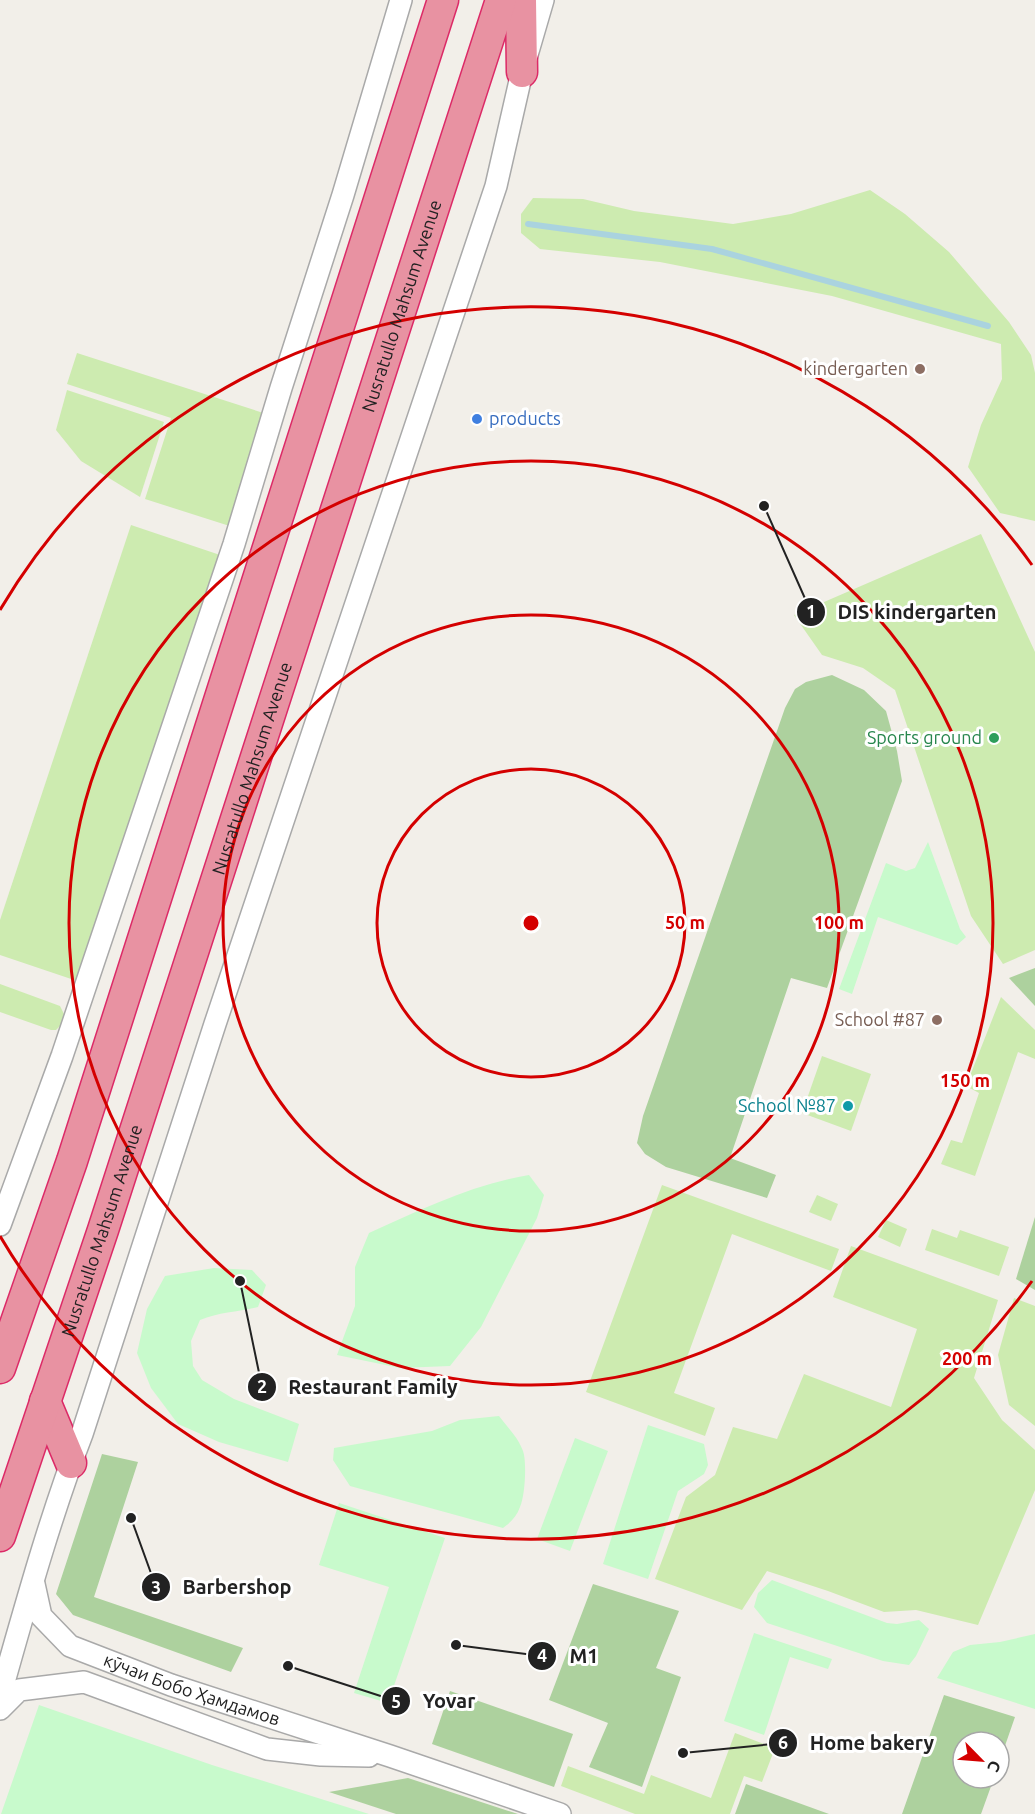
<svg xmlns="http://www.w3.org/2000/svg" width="1035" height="1814" font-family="Ubuntu,sans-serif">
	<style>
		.grass { fill: #cdebb0 }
		.forest { fill: #add19e }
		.park { fill: #c8facc }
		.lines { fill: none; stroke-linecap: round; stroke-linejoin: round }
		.stream { stroke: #aad3df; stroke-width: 6 }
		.minor-casing { stroke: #a9a9a9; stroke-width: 24 }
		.highway-casing { stroke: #dc2a67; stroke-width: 33 }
		.minor { stroke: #fff; stroke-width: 21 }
		.highway { stroke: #e892a2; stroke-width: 30 }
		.ring { fill: none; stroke: #d40000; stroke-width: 3 }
		.education-dot { fill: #8d6e63; stroke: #fff; stroke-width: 2 }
		.shop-dot { fill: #3f7fe0; stroke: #fff; stroke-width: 2 }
		.leisure-dot { fill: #2e9e5b; stroke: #fff; stroke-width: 2 }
		.culture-dot { fill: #0f9aa8; stroke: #fff; stroke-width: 2 }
		.labels { text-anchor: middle; stroke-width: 6; stroke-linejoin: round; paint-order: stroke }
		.street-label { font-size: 18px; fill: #222; stroke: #fff }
		.education-label { font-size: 18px; fill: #785e54; stroke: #fff; text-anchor: end }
		.shop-label { font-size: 18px; fill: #366cbe; stroke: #fff; text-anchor: start }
		.leisure-label { font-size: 18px; fill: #27864d; stroke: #fff; text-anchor: end }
		.culture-label { font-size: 18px; fill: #0d838f; stroke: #fff; text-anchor: end }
		.centre { fill: #d40000; stroke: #fff; stroke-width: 3 }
		.ring-label { font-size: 18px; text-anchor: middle; font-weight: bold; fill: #d40000; stroke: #fff; stroke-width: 6; stroke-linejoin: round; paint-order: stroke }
		.leader { fill: none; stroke: #222; stroke-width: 2 }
		.callout-dot { fill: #222; stroke: #fff; stroke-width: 2 }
		.mark-label { font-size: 18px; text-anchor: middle; font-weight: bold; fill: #fff }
		.callout-label { font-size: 20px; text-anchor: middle; font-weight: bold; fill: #222; stroke: #fff; stroke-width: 6; stroke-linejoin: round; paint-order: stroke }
	</style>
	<rect width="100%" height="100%" fill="#f2efe9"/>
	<g class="grass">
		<path d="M870,190L905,214L949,252L1009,322L1031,355L1035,373V521L1000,513L968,467L981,425L1002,379L1001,344L832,296L660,262L540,249L521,233V214L533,198L583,199L634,211L733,224L791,214Z"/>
		<path d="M77,353L276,417L239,529L145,499L171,418L67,384Z"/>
		<path d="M67,390L164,422L140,497L81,461L56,430Z"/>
		<path d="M131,525L229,558L86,984L0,955V920Z"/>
		<path d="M981,534L1035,652V950L1003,964L971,916L895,690L863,668L822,655L794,615Z"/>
		<path d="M0,984L60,1006L65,1016L62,1024L56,1030H51L0,1012Z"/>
		<path d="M1001,997L1035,1030V1059L1018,1052L975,1176L941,1164L951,1140L962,1143L979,1093L966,1086Z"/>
		<path d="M822,1056L871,1074L851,1131L802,1113Z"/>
		<path d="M662,1185L839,1249L831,1271L732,1234L674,1393L715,1408L705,1436L586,1392Z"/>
		<path d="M817,1195L838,1204L831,1221L809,1212Z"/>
		<path d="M886,1220L907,1229L900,1247L878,1237Z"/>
		<path d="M932,1229L957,1238L960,1230L1009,1247L999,1276L925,1250Z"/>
		<path d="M851,1246L998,1300L974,1378L1002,1420L1035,1450V1490L978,1625L916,1610L884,1612L828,1591L767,1571L742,1610L655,1579L686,1497L715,1475L733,1427L777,1439L804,1374L891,1407L917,1329L833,1297Z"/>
		<path d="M1014,1298L1035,1306V1426L1009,1405L998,1355Z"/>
		<path d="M735,1733L775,1748L762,1782L744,1776L730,1814H635L561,1786L568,1766L644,1794L651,1775L711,1798Z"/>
	</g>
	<g class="forest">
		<path d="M832,675L864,690L886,711L897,751L902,781L827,988L791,978L730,1158L776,1175L767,1198L666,1167L645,1154L637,1143L643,1116L785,708L795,689L806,682Z"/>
		<path d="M1035,968V1006L1009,978Z"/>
		<path d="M1035,1217V1290L1016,1279Z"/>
		<path d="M102,1454L138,1462L94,1597L243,1648L231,1672L73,1615L56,1594Z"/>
		<path d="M593,1584L679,1611L656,1668L681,1677L642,1787L589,1767L608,1723L549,1700Z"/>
		<path d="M450,1691L573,1734L554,1787L432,1744Z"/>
		<path d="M944,1695L1015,1717L999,1763V1742H963V1778H994L981,1814H902Z"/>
		<path d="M408,1778L518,1814H396L329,1792Z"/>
		<path d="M746,1784L829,1814H735Z"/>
	</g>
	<g class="park">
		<path d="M928,842L960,929L966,937L957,945L878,917L852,994L839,989L886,863L906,871L915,868Z"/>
		<path d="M529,1175L544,1195L537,1218L481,1327L450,1366L400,1368L337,1355L355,1306V1267L369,1233C420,1210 473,1184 529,1175Z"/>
		<path d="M214,1268L252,1270L266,1285L258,1307C238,1312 219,1312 200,1320L191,1341L193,1366L202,1380L234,1399L299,1424L288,1462L219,1442L178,1424L151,1388L137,1353L147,1309L165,1276Z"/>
		<path d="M499,1416C507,1427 518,1437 523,1451C527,1462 525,1496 520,1507C517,1516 510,1523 503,1528L350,1486L333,1460L334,1448L432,1431L460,1420Z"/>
		<path d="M648,1425L704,1444L708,1465L704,1474L678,1491L648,1579L603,1564Z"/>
		<path d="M575,1438L608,1451L570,1551L537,1539Z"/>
		<path d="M339,1503L445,1538L388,1703L354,1693L389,1587L319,1565Z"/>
		<path d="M772,1580L887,1623L897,1624L919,1620L929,1629L916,1656L909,1665L883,1661L767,1623L754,1607L758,1593Z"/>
		<path d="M754,1633L832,1659L828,1669L790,1657L764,1735L724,1721Z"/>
		<path d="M1035,1634V1709L937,1678L953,1652L970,1645L1000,1642Z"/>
		<path d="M39,1705L212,1765L369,1814H1Z"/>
	</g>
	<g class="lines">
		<path class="stream" d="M528,224L712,249L988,326"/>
		<g class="minor-casing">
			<g id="minor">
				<path d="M0,1225L62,1056L234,544L281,388L343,195L401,0"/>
				<path id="s1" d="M34,1584L41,1616L70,1646L171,1685L390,1756L560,1814"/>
				<path d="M0,1696C25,1608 49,1520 82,1434L215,1024L496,186L522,72L543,0"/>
				<path d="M0,1709L19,1690L84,1682L267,1749L321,1755L369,1756"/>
			</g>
		</g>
		<g class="highway-casing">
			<g id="highway">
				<path d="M521,0L522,72"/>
				<path d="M0,1368L72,1161L443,0"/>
				<path d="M45,1401L71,1463"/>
				<path id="s2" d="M0,1536L103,1230L501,0"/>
			</g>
		</g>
		<use href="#minor" class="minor"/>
		<use href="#highway" class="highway"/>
	</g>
	<g class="ring">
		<circle cx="531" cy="923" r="154"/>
		<circle cx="531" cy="923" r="308"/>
		<circle cx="531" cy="923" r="462"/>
		<path d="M1032 1281A616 616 0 0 1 0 1236M0 610A616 616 0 0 1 1032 565"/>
	</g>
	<g class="education-dot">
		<circle cx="920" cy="369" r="6"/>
		<circle cx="937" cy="1020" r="6"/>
	</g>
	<circle class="shop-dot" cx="477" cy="419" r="6"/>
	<circle class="leisure-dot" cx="994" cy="738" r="6"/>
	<circle class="culture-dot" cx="848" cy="1106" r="6"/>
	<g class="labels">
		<g class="street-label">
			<text dy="6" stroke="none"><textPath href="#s2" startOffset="1294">Nusratullo Mahsum Avenue</textPath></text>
			<text dy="6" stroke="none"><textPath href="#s2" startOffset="808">Nusratullo Mahsum Avenue</textPath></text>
			<text dy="6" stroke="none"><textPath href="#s2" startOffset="322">Nusratullo Mahsum Avenue</textPath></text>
			<text dy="6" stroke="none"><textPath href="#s1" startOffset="204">кӯчаи Бобо Ҳамдамов</textPath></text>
		</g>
		<g class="education-label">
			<text x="908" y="375">kindergarten</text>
			<text x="925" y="1026">School #87</text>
		</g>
		<g class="shop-label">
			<text x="489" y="425">products</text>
		</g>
		<g class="leisure-label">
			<text x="982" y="744">Sports ground</text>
		</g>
		<g class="culture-label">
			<text x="836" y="1112">School №87</text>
		</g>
	</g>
	<circle cx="531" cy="923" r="9" class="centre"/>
	<g class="ring-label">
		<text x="685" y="929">50 m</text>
		<text x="839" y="929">100 m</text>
		<text x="965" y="1087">150 m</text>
		<text x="967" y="1365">200 m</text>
	</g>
	<path class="leader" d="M764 506L811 612M240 1281L262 1387M131 1518L156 1587M456 1645L542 1656M288 1666L396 1701M683 1753L783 1743"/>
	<g class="callout-dot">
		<circle cx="764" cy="506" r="6"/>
		<circle cx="240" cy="1281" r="6"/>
		<circle cx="131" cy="1518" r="6"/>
		<circle cx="456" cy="1645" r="6"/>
		<circle cx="288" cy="1666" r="6"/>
		<circle cx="683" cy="1753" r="6"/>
		<circle cx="811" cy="612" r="15"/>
		<circle cx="262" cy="1387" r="15"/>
		<circle cx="156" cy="1587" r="15"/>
		<circle cx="542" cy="1656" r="15"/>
		<circle cx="396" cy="1701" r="15"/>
		<circle cx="783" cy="1743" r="15"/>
	</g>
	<g class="mark-label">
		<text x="811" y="618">1</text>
		<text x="262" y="1393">2</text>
		<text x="156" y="1594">3</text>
		<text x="542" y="1662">4</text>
		<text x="396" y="1708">5</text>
		<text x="783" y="1749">6</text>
	</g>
	<g class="callout-label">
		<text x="917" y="619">DIS kindergarten</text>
		<text x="373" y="1394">Restaurant Family</text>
		<text x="237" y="1594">Barbershop</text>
		<text x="584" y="1663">М1</text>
		<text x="449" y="1708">Yovar</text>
		<text x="872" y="1750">Нome bakery</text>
	</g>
	<g transform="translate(981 1760) rotate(115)"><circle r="28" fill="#ffffff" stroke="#a7a7a7" stroke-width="1.5"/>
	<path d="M0-4.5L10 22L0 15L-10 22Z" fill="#d40000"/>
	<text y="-9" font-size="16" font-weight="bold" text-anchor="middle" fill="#222222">С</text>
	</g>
</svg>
